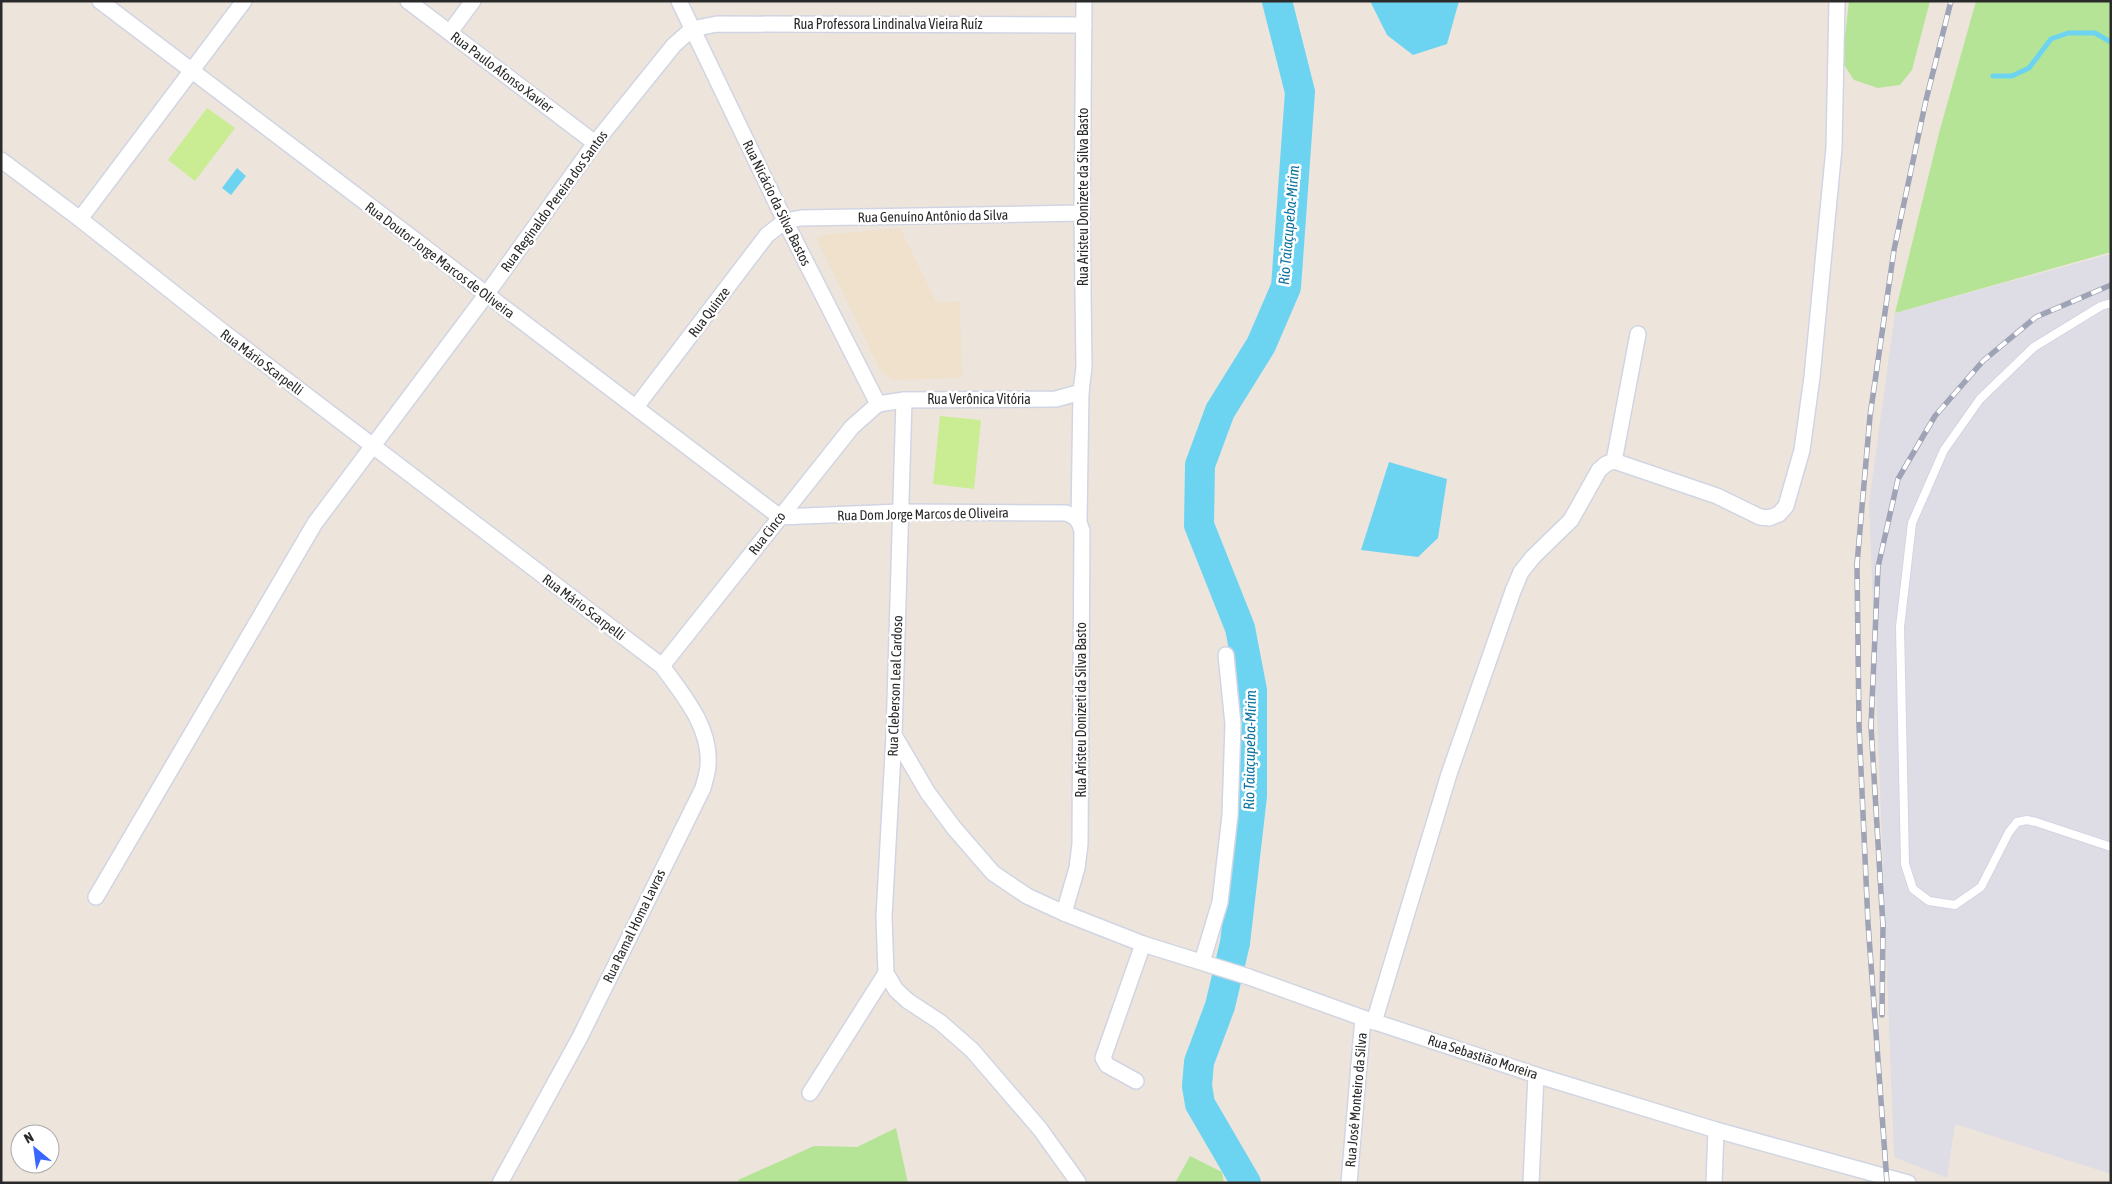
<svg xmlns="http://www.w3.org/2000/svg" width="2112" height="1184" font-family="'Asap Condensed',sans-serif">
	<style>
		.industrial { fill: #dedde5 }
		.education { fill: #efe1cb }
		.green { fill: #b5e497 }
		.pitch { fill: #caec92 }
		.water { fill: #6cd4f1 }
		.lines { fill: none; stroke-linecap: round; stroke-linejoin: round }
		.stream { stroke: #6cd4f1; stroke-width: 5 }
		.river { stroke: #6cd4f1; stroke-width: 30 }
		.lane-casing { stroke: #d1d5e3; stroke-width: 10 }
		.street-casing { stroke: #d1d5e3; stroke-width: 18 }
		.lane { stroke: #fff; stroke-width: 8 }
		.street { stroke: #fff; stroke-width: 15 }
		.rail-casing { stroke: #9ea3b5; stroke-width: 5.5 }
		.rail { stroke: #fff; stroke-width: 4; stroke-dasharray: 11; stroke-linecap: butt }
		.labels { text-anchor: middle; stroke-width: 5; stroke-linejoin: round; paint-order: stroke }
		.street-label { font-size: 14px; fill: #2a2a2a; stroke: #fff }
		.water-label { font-size: 15px; font-style: italic; fill: #0a729e; stroke: #fff }
	</style>
	<rect width="100%" height="100%" fill="#ede5dc"/>
	<path class="industrial" d="M2111,254V1174L1955,1124L1947,1178L1894,1157L1869,503L1895,313Z"/>
	<path class="education" d="M900,228L936,302L960,301L962,378L894,380L888,377L880,369L816,238L823,235Z"/>
	<g class="green">
		<path d="M1849,1H1930L1912,70L1900,85L1878,88L1854,80L1842,62Z"/>
		<path d="M1976,1H2111V252L1895,313L1939,133Z"/>
		<path d="M896,1128L908,1183H740L738,1180L814,1146L857,1147Z"/>
		<path d="M1190,1156L1222,1172L1224,1183H1175Z"/>
	</g>
	<g class="pitch">
		<path d="M207,108L235,128L195,181L168,160Z"/>
		<path d="M940,416L981,420L974,489L933,484Z"/>
	</g>
	<g class="water">
		<path d="M1370,1H1459L1447,44L1413,55L1387,35Z"/>
		<path d="M237,168L246,176L231,195L222,188Z"/>
		<path d="M1389,462L1447,479L1438,538L1418,557L1361,550Z"/>
	</g>
	<g class="lines">
		<path class="stream" d="M1993,76H2012L2029,68L2051,39L2068,33H2095L2111,42"/>
		<path class="river" d="M1246,1183L1200,1104L1197,1086L1199,1062L1220,1006L1235,943L1252,796V690L1240,628L1199,525L1200,465L1220,411L1261,345L1286,287L1300,92L1277,1"/>
		<g class="lane-casing">
			<path id="lane" d="M2111,303L2101,306L2034,347L1980,399L1944,450L1912,523L1900,627L1905,864L1913,889L1929,901L1955,905L1981,887L2009,832L2017,822L2027,820L2036,822L2111,847"/>
		</g>
		<g class="street-casing">
			<g id="street">
				<path d="M100,1L780,517L900,512L1066,513C1077,517 1079,521 1082,531L1080,844L1077,868L1064,913"/>
				<path d="M408,1L595,143"/>
				<path d="M679,1L785,221L878,404"/>
				<path d="M450,32L473,1"/>
				<path d="M1,160L80,219L218,328L662,666C683,695 711,727 708,765C708,772 705,780 703,788L580,1037L500,1183"/>
				<path d="M80,219L244,1"/>
				<path d="M904,400L894,735L884,917L886,973L896,990L908,1001L940,1022L972,1050L1040,1129L1078,1182"/>
				<path d="M878,404L904,400L1056,399L1081,392"/>
				<path d="M636,407L767,235L785,221L801,218L1082,213"/>
				<path d="M1614,461L1638,334"/>
				<path d="M1079,521L1081,392L1084,367L1082,213L1084,1"/>
				<path d="M662,666L852,427L878,404"/>
				<path d="M894,735L928,793L954,828L993,873L1027,896L1064,913L1143,944L1249,977L1363,1018L1536,1075L1716,1130L1908,1183"/>
				<path d="M96,897L315,523L486,295L595,143L674,45L692,29L717,24L1084,25"/>
				<path d="M1202,962L1220,902L1230,815L1233,724L1226,655"/>
				<path d="M1374,1022L1449,774L1513,591L1521,572L1533,557L1571,520L1599,470L1606,464L1614,461L1717,496L1760,517L1769,518L1779,514L1786,506L1802,450L1812,377L1834,148L1837,1"/>
				<path d="M1136,1081L1107,1065L1103,1058L1143,944"/>
				<path d="M810,1093L886,973"/>
				<path d="M1349,1183L1363,1018"/>
				<path d="M1531,1183L1536,1075"/>
				<path d="M1714,1183L1716,1130"/>
			</g>
		</g>
		<use href="#lane" class="lane"/>
		<use href="#street" class="street"/>
		<g class="rail-casing">
			<g id="rail">
				<path d="M1882,1015L1883,926L1871,726L1878,567L1898,479L1935,416L1983,361L2036,317L2111,285"/>
				<path d="M1887,1183L1868,923L1859,726L1857,564L1870,416L1894,250L1926,100L1951,1"/>
			</g>
		</g>
		<use href="#rail" class="rail"/>
	</g>
	<g class="labels">
		<g class="street-label">
			<text x="888" y="29">Rua Professora Lindinalva Vieira Ruíz</text>
			<text transform="translate(502 72) rotate(37)" y="5">Rua Paulo Afonso Xavier</text>
			<text transform="translate(1083 197) rotate(-90)" y="5">Rua Aristeu Donizete da Silva Basto</text>
			<text transform="translate(554 201) rotate(-54)" y="5">Rua Reginaldo Pereira dos Santos</text>
			<text transform="translate(777 203) rotate(64)" y="5">Rua Nicácio da Silva Bastos</text>
			<text transform="translate(933 216) rotate(-1)" y="5">Rua Genuíno Antônio da Silva</text>
			<text transform="translate(440 260) rotate(37)" y="5">Rua Doutor Jorge Marcos de Oliveira</text>
			<text transform="translate(709 312) rotate(-53)" y="5">Rua Quinze</text>
			<text transform="translate(262 362) rotate(37)" y="5">Rua Mário Scarpelli</text>
			<text x="979" y="404">Rua Verônica Vitória</text>
			<text transform="translate(923 514) rotate(-1)" y="5">Rua Dom Jorge Marcos de Oliveira</text>
			<text transform="translate(767 533) rotate(-52)" y="5">Rua Cinco</text>
			<text transform="translate(584 607) rotate(37)" y="5">Rua Mário Scarpelli</text>
			<text transform="translate(895 686) rotate(-88)" y="5">Rua Cleberson Leal Cardoso</text>
			<text transform="translate(1081 710) rotate(-90)" y="5">Rua Aristeu Donizeti da Silva Basto</text>
			<text transform="translate(634 926) rotate(-64)" y="5">Rua Ramal Homa Lavras</text>
			<text transform="translate(1483 1057) rotate(18)" y="5">Rua Sebastião Moreira</text>
			<text transform="translate(1356 1100) rotate(-85)" y="5">Rua José Monteiro da Silva</text>
		</g>
		<g class="water-label">
			<text transform="translate(1289 225) rotate(-85)" y="5">Rio Taiaçupeba-Mirim</text>
			<text transform="translate(1250 750) rotate(-89)" y="5">Rio Taiaçupeba-Mirim</text>
		</g>
	</g>
	<rect width="2112" height="1184" fill="none" stroke="#2a2a2a" stroke-width="5"/>
	<g transform="translate(35 1149) rotate(331)"><circle r="24" fill="#ffffff" stroke="#aaaaaa"/>
	<path d="M0-4L9 19L0 12L-9 19Z" fill="#3866fe"/>
	<text y="-8" font-size="14" font-weight="bold" text-anchor="middle" fill="#2a2a2a">N</text>
	</g>
</svg>
